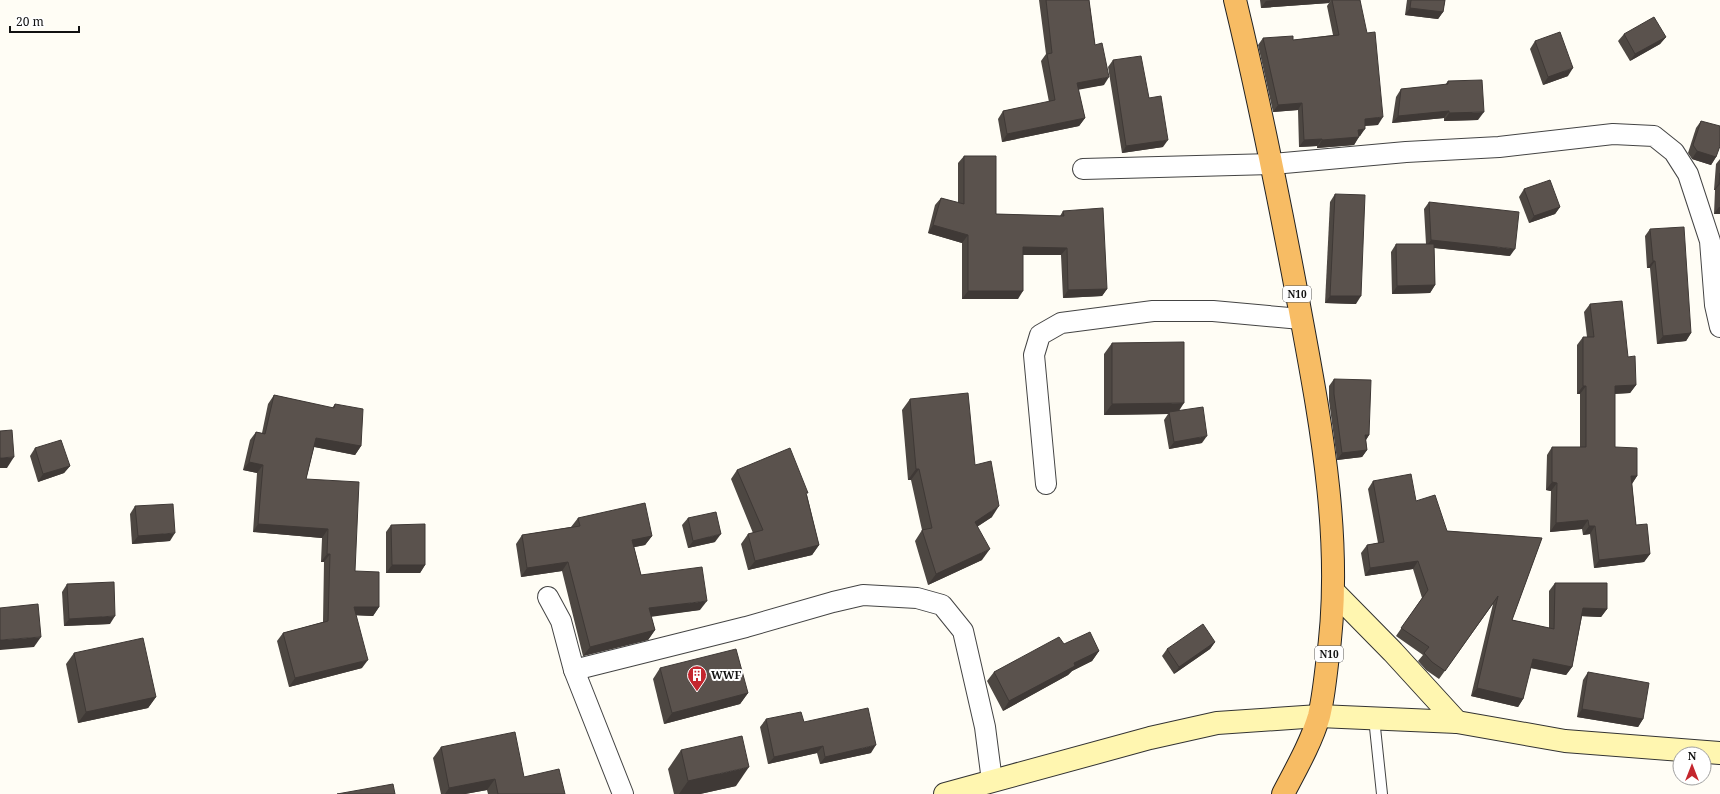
<svg xmlns="http://www.w3.org/2000/svg" width="1720" height="794" font-family="'Noto Serif',serif">
	<style>
		.lines { fill: none; stroke-linecap: round; stroke-linejoin: round }
		.service-casing { stroke: #444; stroke-width: 12 }
		.minor-casing { stroke: #444; stroke-width: 22 }
		.secondary-casing { stroke: #333; stroke-width: 24 }
		.trunk-casing { stroke: #222; stroke-width: 24 }
		.service { stroke: #fff; stroke-width: 10 }
		.minor { stroke: #fff; stroke-width: 20 }
		.secondary { stroke: #fff6b0; stroke-width: 22 }
		.trunk { stroke: #f7bc64; stroke-width: 22 }
		.wall { fill: #4d4742 }
		.shaded-wall { fill: #3f3936 }
		.building { fill: #5a524d; stroke: #3f3936 }
		.labels { text-anchor: middle; stroke-width: 4; stroke-linejoin: round; paint-order: stroke }
		.shield { fill: #fff; stroke: #585858; stroke-width: 1 }
		.shield-label { font-size: 10px; font-weight: bold; fill: #111 }
		.poi-label { font-size: 11px; font-weight: bold; fill: #111; stroke: #fff; text-anchor: start }
	</style>
	<rect width="100%" height="100%" fill="#fffdf5"/>
	<g class="lines">
		<g class="service-casing">
			<path id="service" d="M1374,718L1382,794"/>
		</g>
		<g class="minor-casing">
			<g id="minor">
				<path d="M1083,169L1273,164L1406,152L1499,147L1613,134L1654,136L1674,152L1688,174L1710,241L1715,305L1720,327"/>
				<path d="M1046,484L1034,355L1040,335L1061,323L1153,311H1213L1301,319"/>
				<path d="M548,597L561,621L574,670"/>
				<path d="M623,794L574,670L746,627L833,602L863,595L917,598L942,605L963,631L985,727L992,781"/>
			</g>
		</g>
		<g class="secondary-casing">
			<g id="secondary">
				<path d="M1334,592L1393,652L1457,722"/>
				<path d="M945,794L1150,738L1217,723L1319,716L1457,722L1565,741L1720,753"/>
			</g>
		</g>
		<g class="trunk-casing">
			<path id="trunk" d="M1235,0C1259,99 1279,199 1298,300C1320,419 1345,543 1327,664C1325,681 1323,700 1319,716C1311,743 1296,769 1283,794"/>
		</g>
		<use href="#service" class="service"/>
		<use href="#minor" class="minor"/>
		<use href="#secondary" class="secondary"/>
		<use href="#trunk" class="trunk"/>
	</g>
	<g class="wall">
		<path d="M1039,0H1089L1095,45L1104,85L1078,89L1085,118L1079,126L1002,142L998,119L1003,111L1049,102L1041,61L1046,54Z"/>
		<path d="M1260,0H1331L1329,3L1261,8Z"/>
		<path d="M1331,0H1360L1378,125L1365,126L1360,136H1359L1354,145L1317,148V146L1299,147L1298,110L1273,112L1258,45L1263,38L1293,40L1333,35L1327,6Z"/>
		<path d="M1407,0H1445L1443,12L1438,19L1405,15Z"/>
		<path d="M1624,34L1666,37L1660,44L1630,61L1618,41Z"/>
		<path d="M1535,41L1568,76L1543,85L1530,49Z"/>
		<path d="M1113,60L1149,98L1163,147L1122,153L1108,67Z"/>
		<path d="M1448,81L1478,120L1444,121V118L1392,123L1396,97L1401,89L1445,85Z"/>
		<path d="M1701,121L1716,157L1711,165L1692,159L1688,153L1696,128Z"/>
		<path d="M964,156L996,214L1060,216L1063,211L1107,289L1102,296L1063,298L1061,255H1023L1018,299H962V243L928,233L935,205L941,198L958,203V163Z"/>
		<path d="M1720,159V214H1714L1715,190H1714L1716,164Z"/>
		<path d="M1524,189L1560,207L1555,214L1529,223L1519,197Z"/>
		<path d="M1335,194L1356,304L1325,303L1330,202Z"/>
		<path d="M1429,202L1510,256L1434,248L1435,285L1430,293L1392,294L1391,252L1396,244H1426L1424,209Z"/>
		<path d="M1650,229L1691,333L1686,341L1657,344L1650,268H1647L1645,236Z"/>
		<path d="M1590,304L1628,357L1636,385L1630,393L1615,394V447L1637,476L1632,484L1636,525L1650,554L1644,562L1594,568L1590,534L1583,535L1582,529L1550,532L1551,491L1546,490L1547,455L1552,447H1580V394H1577V345L1583,337H1587L1584,312Z"/>
		<path d="M1112,343L1179,411L1202,443L1169,449L1164,420L1168,414L1104,415V354Z"/>
		<path d="M1334,379L1369,435L1366,440L1367,450L1362,457L1337,460L1329,401V386Z"/>
		<path d="M274,395L332,408L335,404L361,446L355,455L314,447L306,479L355,571L379,607L373,616L356,615L362,668L289,687L277,641L283,633L323,622L324,562H321L322,538L253,532L257,473L243,470L250,440L256,432L262,433L268,404Z"/>
		<path d="M910,399L975,465L992,517L977,527L982,560L928,585L915,541L922,530L911,480H908L902,410Z"/>
		<path d="M35,448L70,466L64,473L38,482L30,456Z"/>
		<path d="M737,470L807,495L819,545L812,555L748,570L741,544L748,534L753,533L731,479Z"/>
		<path d="M1373,481L1416,501L1447,531L1542,538L1512,620L1549,628V591L1555,583L1607,609L1601,617L1582,616L1572,667L1566,675L1530,668L1523,699L1518,707L1471,696L1493,604L1439,679L1426,670L1418,661L1423,655L1396,636L1422,598L1413,569L1365,576L1361,553L1367,545L1378,543L1368,489Z"/>
		<path d="M135,506L170,541L132,544L130,514Z"/>
		<path d="M578,518L652,536L645,545L634,547L641,575L700,610L651,616L655,630L648,640L583,656L562,571L521,577L516,544L522,535L571,527Z"/>
		<path d="M688,518L715,542L688,548L682,525Z"/>
		<path d="M391,525L425,565L420,573H386V532Z"/>
		<path d="M67,584L110,624L64,626L62,592Z"/>
		<path d="M1215,642L1210,649L1174,674L1162,656L1167,649Z"/>
		<path d="M1064,644L1099,651L1092,661L1072,671L1068,675L1003,711L987,681L994,672Z"/>
		<path d="M74,653L156,697L148,708L78,723L66,664Z"/>
		<path d="M660,668L748,693L740,704L664,724L653,679Z"/>
		<path d="M1588,672L1643,719L1638,727L1577,717L1583,680Z"/>
		<path d="M766,719L804,722L871,753L820,764L817,753L768,764L760,727Z"/>
		<path d="M441,747L524,777L565,794H488L487,790L465,794H441L433,758Z"/>
		<path d="M681,750L736,786L700,794H674L668,769Z"/>
	</g>
	<g class="shaded-wall">
		<path d="M1274,0H1331L1329,3L1261,8L1266,1Z"/>
		<path d="M1410,8L1443,12L1438,19L1405,15Z"/>
		<path d="M1666,37L1660,44L1630,61L1635,54Z"/>
		<path d="M1573,68L1568,76L1543,85L1548,77Z"/>
		<path d="M1109,77L1104,85L1072,91L1077,83Z"/>
		<path d="M1302,103L1298,110L1273,112L1278,105Z"/>
		<path d="M1449,111L1444,118L1392,123L1398,116Z"/>
		<path d="M1484,112L1478,120L1444,121L1449,113Z"/>
		<path d="M1383,117L1378,125L1360,126L1365,119Z"/>
		<path d="M1085,118L1079,126L1002,142L1007,134Z"/>
		<path d="M1365,129L1360,136L1353,137L1358,130Z"/>
		<path d="M1359,137L1354,145L1317,148L1322,140Z"/>
		<path d="M1322,139L1317,146L1299,147L1304,140Z"/>
		<path d="M1168,140L1163,147L1122,153L1126,146Z"/>
		<path d="M1697,151L1716,157L1711,165L1692,159Z"/>
		<path d="M1719,183H1720V184L1715,190H1714Z"/>
		<path d="M1560,207L1555,214L1529,223L1534,216Z"/>
		<path d="M1719,207H1720V214H1714Z"/>
		<path d="M933,225L968,235L962,243L928,233Z"/>
		<path d="M1431,240L1515,249L1510,256L1426,247Z"/>
		<path d="M1023,247L1067,248L1061,255H1018Z"/>
		<path d="M1653,261H1655L1650,268H1647Z"/>
		<path d="M1435,285L1430,293L1392,294L1397,286Z"/>
		<path d="M1107,289L1102,296L1063,298L1068,290Z"/>
		<path d="M968,291H1023L1018,299H962Z"/>
		<path d="M1330,296H1361L1356,304L1325,303Z"/>
		<path d="M1691,333L1686,341L1657,344L1663,336Z"/>
		<path d="M1636,385L1630,393L1609,394L1615,386Z"/>
		<path d="M1583,386H1586L1580,394H1577Z"/>
		<path d="M1184,403L1177,414L1169,412L1168,414L1104,415L1112,404Z"/>
		<path d="M1365,435H1369L1364,443Z"/>
		<path d="M1207,436L1202,443L1169,449L1174,442Z"/>
		<path d="M316,438L361,446L355,455L310,446Z"/>
		<path d="M1367,450L1362,457L1337,460L1342,453Z"/>
		<path d="M14,457L7,468H0V458Z"/>
		<path d="M249,462L263,465L257,473L243,470Z"/>
		<path d="M70,466L64,473L38,482L43,474Z"/>
		<path d="M916,469H919L911,480H908Z"/>
		<path d="M1631,476H1637L1631,485Z"/>
		<path d="M1552,482L1557,483L1551,491L1546,490Z"/>
		<path d="M999,506L992,517L967,533L975,522Z"/>
		<path d="M1588,520L1582,529L1550,532L1556,523Z"/>
		<path d="M258,524L328,529L322,538L253,532Z"/>
		<path d="M1589,526H1595L1590,534L1583,535Z"/>
		<path d="M175,533L170,541L132,544L138,536Z"/>
		<path d="M721,534L715,542L688,548L693,541Z"/>
		<path d="M652,536L645,545L625,549L632,540Z"/>
		<path d="M819,545L812,555L748,570L755,561Z"/>
		<path d="M990,549L982,560L928,585L936,574Z"/>
		<path d="M327,554H330L324,562H321Z"/>
		<path d="M1650,554L1644,562L1594,568L1599,560Z"/>
		<path d="M1418,561L1413,569L1365,576L1370,568Z"/>
		<path d="M568,562L562,571L521,577L527,568Z"/>
		<path d="M392,565H425L420,573H386Z"/>
		<path d="M707,601L700,610L643,618L649,608Z"/>
		<path d="M354,607H379L373,616L348,615Z"/>
		<path d="M1583,608L1607,609L1601,617L1578,616Z"/>
		<path d="M115,616L110,624L64,626L69,619Z"/>
		<path d="M655,630L648,640L583,656L590,647Z"/>
		<path d="M41,637L34,647L0,650V640Z"/>
		<path d="M1215,642L1210,649L1174,674L1179,667Z"/>
		<path d="M1099,651L1092,661L1072,671L1068,675L1003,711L1009,701L1074,663Z"/>
		<path d="M1533,659L1572,667L1566,675L1527,667Z"/>
		<path d="M368,660L362,668L289,687L295,678Z"/>
		<path d="M1477,688L1523,699L1518,707L1471,696Z"/>
		<path d="M748,693L740,704L664,724L672,713Z"/>
		<path d="M156,697L148,708L78,723L86,712Z"/>
		<path d="M1582,709L1643,719L1638,727L1577,717Z"/>
		<path d="M876,745L871,753L820,764L825,757Z"/>
		<path d="M823,746L817,753L768,764L774,757Z"/>
		<path d="M749,767L736,786L700,794H679L688,781Z"/>
		<path d="M495,779L487,790L465,794H445L449,788Z"/>
	</g>
	<g class="building">
		<path d="M1046,0H1089L1095,45L1102,43L1109,77L1077,83L1085,118L1007,134L1003,111L1055,100L1047,54L1052,53Z"/>
		<path d="M1332,0H1360L1367,33L1375,32L1383,117L1365,119V129L1358,130L1359,137L1322,140V139L1304,140L1302,103L1278,105L1263,38L1293,36V40L1339,35Z"/>
		<path d="M1411,0H1445L1443,12L1410,8Z"/>
		<path d="M1654,17L1666,37L1635,54L1624,34Z"/>
		<path d="M1560,32L1573,68L1548,77L1535,41Z"/>
		<path d="M1141,56L1149,98L1161,96L1168,140L1126,146L1113,60Z"/>
		<path d="M1482,80L1484,112L1449,113V111L1398,116L1401,89L1448,84V81Z"/>
		<path d="M1701,121L1720,126V146L1716,157L1697,151L1693,145Z"/>
		<path d="M964,156H996V214L1064,216L1063,211L1103,208L1107,289L1068,290L1067,248L1023,247V291H968V235L933,225L941,198L964,204Z"/>
		<path d="M1720,173V183H1719Z"/>
		<path d="M1550,180L1560,207L1534,216L1524,189Z"/>
		<path d="M1335,194L1365,195L1361,296H1330Z"/>
		<path d="M1429,202L1519,212L1515,249L1431,240Z"/>
		<path d="M1684,227L1691,333L1663,336L1655,261H1653L1650,229Z"/>
		<path d="M1396,244H1434L1435,285L1397,286Z"/>
		<path d="M1622,301L1628,357L1635,356L1636,385L1615,386V447L1637,448V476H1631L1636,525L1647,524L1650,554L1599,560L1595,526H1589L1588,520L1556,523L1557,483L1552,482V447H1586V386H1583V337H1594L1590,304Z"/>
		<path d="M1184,342V403L1112,404V343Z"/>
		<path d="M1334,379L1371,380L1369,435H1365L1367,450L1342,453L1334,394Z"/>
		<path d="M968,393L975,465L991,461L999,506L975,522L990,549L936,574L922,530L932,528L919,469H916L910,399Z"/>
		<path d="M274,395L334,408L335,404L363,409L361,446L316,438L306,479L359,482L355,571L379,572V607H354L368,660L295,678L283,633L328,621L330,554H327L328,529L258,524L263,465L249,462L256,432L265,434Z"/>
		<path d="M1203,407L1207,436L1174,442L1169,412Z"/>
		<path d="M12,430L14,457L0,458V431Z"/>
		<path d="M61,440L70,466L43,474L35,448Z"/>
		<path d="M790,448L808,493H806L819,545L755,561L748,534L763,530L737,470Z"/>
		<path d="M1411,474L1416,501L1435,495L1447,531L1542,538L1512,620L1554,629L1555,583H1607V609L1583,608L1572,667L1533,659L1523,699L1477,688L1498,596L1445,671L1432,662L1424,653L1429,647L1401,628L1428,590L1418,561L1370,568L1367,545L1384,542L1373,481Z"/>
		<path d="M645,503L652,536L632,540L641,575L702,567L707,601L649,608L655,630L590,647L568,562L527,568L522,535L580,526L578,518Z"/>
		<path d="M173,504L175,533L138,536L135,506Z"/>
		<path d="M716,512L721,534L693,541L688,518Z"/>
		<path d="M425,524V565H392L391,525Z"/>
		<path d="M114,582L115,616L69,619L67,584Z"/>
		<path d="M38,604L41,637L0,640V608Z"/>
		<path d="M1203,624L1215,642L1179,667L1167,649Z"/>
		<path d="M1090,632L1099,651L1074,663L1075,666L1009,701L994,672L1059,637L1064,644Z"/>
		<path d="M143,638L156,697L86,712L74,653Z"/>
		<path d="M736,649L748,693L672,713L660,668Z"/>
		<path d="M1588,672L1649,683L1643,719L1582,709Z"/>
		<path d="M868,708L876,745L825,757L823,746L774,757L766,719L801,712L804,722Z"/>
		<path d="M515,732L524,777L559,769L565,794H498L495,779L449,788L441,747Z"/>
		<path d="M742,736L749,767L688,781L681,750Z"/>
		<path d="M393,784L395,794H337Z"/>
	</g>
	<defs>
		<g id="building-pin" transform="scale(1)"><path d="M0 17L-7.5 6A9.5 9.5 0 1 1 7.5 6Z" fill="#c4262e" stroke="#fff"/><path d="M-4-6H4V6H1V3H-1V6H-4ZM-2.5-4.3h1.7v1.8h-1.7ZM.8-4.3h1.7v1.8H.8ZM-2.5-1h1.7V.8h-1.7ZM.8-1h1.7V.8H.8Z" fill="#fff"/></g>
	</defs>
	<g fill-rule="evenodd">
		<use href="#building-pin" x="697" y="675"/>
	</g>
	<g class="labels">
		<g class="shield">
			<rect x="1283" y="286" width="28" height="16" rx="3"/>
			<rect x="1315" y="646" width="28" height="16" rx="3"/>
		</g>
		<g class="shield-label">
			<text x="1297" y="298">N10</text>
			<text x="1329" y="658">N10</text>
		</g>
		<g class="poi-label">
			<text x="711" y="679">WWF</text>
		</g>
	</g>
	<g transform="translate(1692 766)"><circle r="19" fill="#ffffff" stroke="#a0a0a0"/>
	<path d="M0-3L7 15L0 10L-7 15Z" fill="#c4262e"/>
	<text y="-6" font-size="11" font-weight="bold" text-anchor="middle" fill="#111111">N</text>
	</g>
	<path d="M10 26v6h69v-6" fill="none" stroke="#111111" stroke-width="2"/>
	<text x="16" y="26" font-size="12" fill="#111111" stroke="#ffffff" stroke-width="3" paint-order="stroke">20 m</text>
</svg>
